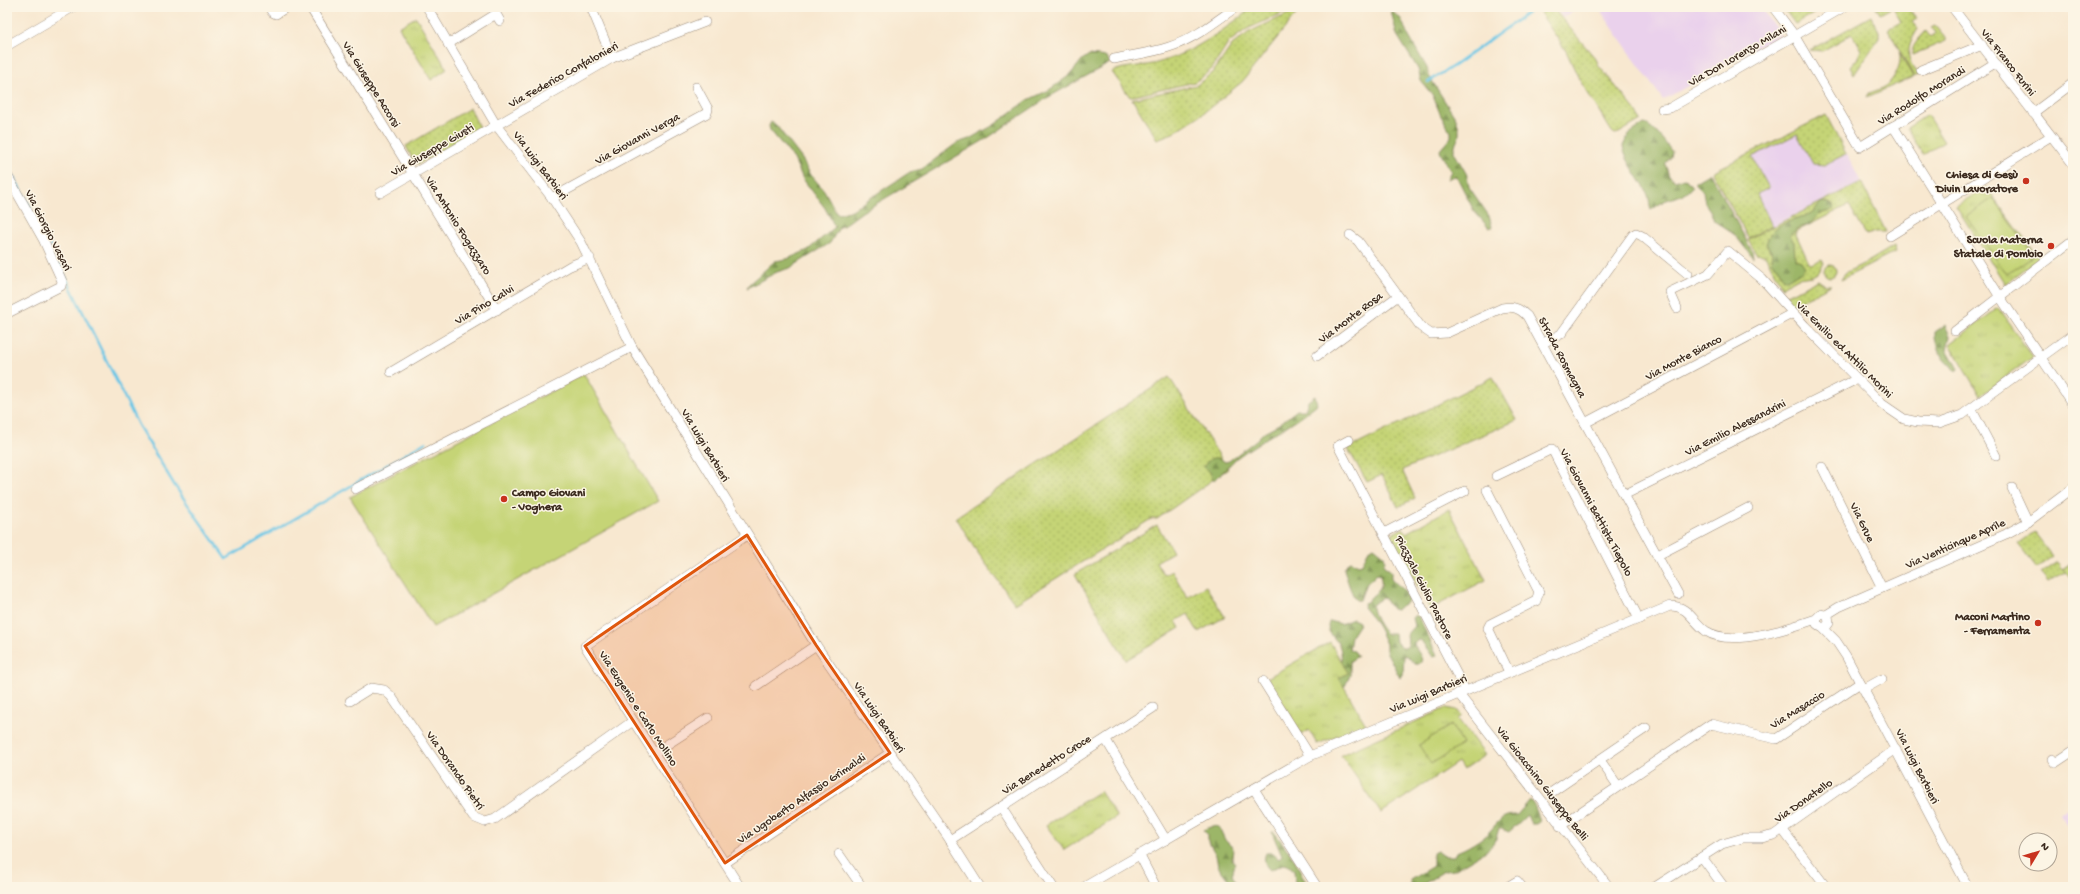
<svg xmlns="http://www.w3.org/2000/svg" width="2080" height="894" font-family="'Gochi Hand',sans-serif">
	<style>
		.built { fill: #ead1ec }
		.grass { fill: url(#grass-dots); stroke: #807f4a }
		.forest { fill: url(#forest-firs); stroke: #6c7042 }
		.park { fill: url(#park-tufts); stroke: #807f4a }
		.pitch { fill: #c5d476; stroke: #807f4a }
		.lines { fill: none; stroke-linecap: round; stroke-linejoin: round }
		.stream { stroke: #67c6e6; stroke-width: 2.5 }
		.street-casing { stroke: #9a8977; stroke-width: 10 }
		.street { stroke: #fff; stroke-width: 9 }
		.marked { fill: #df570d; fill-opacity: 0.2; stroke: #df570d; stroke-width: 3; stroke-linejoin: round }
		.poi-dot { fill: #c8321e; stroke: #fcf5e5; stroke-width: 1.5 }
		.labels { text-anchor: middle; stroke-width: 3; stroke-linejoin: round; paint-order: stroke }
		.street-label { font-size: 12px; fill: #3b2a1e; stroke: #fcf5e5 }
		.poi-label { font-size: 12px; font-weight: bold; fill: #3b2a1e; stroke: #fcf5e5; text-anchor: end }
	</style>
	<defs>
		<pattern id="grass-dots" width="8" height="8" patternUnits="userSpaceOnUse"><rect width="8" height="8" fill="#c5d476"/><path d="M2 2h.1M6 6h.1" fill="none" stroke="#aab666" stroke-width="1.8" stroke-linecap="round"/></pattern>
		<pattern id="forest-firs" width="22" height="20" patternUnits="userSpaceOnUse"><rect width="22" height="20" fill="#9cb667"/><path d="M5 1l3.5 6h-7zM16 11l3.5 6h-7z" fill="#809454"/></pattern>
		<pattern id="park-tufts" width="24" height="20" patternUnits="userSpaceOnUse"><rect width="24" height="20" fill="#c5d476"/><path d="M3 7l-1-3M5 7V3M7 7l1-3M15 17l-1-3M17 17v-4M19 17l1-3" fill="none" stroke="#aab666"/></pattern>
	</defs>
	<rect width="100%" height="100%" fill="#fcf5e5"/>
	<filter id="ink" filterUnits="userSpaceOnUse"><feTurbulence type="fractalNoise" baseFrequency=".025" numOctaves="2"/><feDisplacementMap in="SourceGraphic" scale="8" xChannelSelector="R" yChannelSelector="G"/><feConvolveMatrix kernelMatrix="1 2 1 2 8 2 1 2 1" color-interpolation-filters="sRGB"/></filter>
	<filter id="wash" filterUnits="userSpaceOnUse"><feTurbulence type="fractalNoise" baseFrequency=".012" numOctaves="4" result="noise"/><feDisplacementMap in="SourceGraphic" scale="16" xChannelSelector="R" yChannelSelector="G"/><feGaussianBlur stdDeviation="0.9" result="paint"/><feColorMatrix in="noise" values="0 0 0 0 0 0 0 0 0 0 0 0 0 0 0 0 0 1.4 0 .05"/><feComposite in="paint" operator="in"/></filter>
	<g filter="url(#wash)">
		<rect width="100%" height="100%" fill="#f8e8d0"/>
		<g class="built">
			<path d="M1554,7H1578L1563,18Z"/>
			<path d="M1598,7H1760L1780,34L1663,100Z"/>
			<path d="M1826,115L1861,182L1747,238L1712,172Z"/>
			<path d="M2073,804V831L2060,814Z"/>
		</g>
		<g class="grass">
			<path d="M1253,7H1296L1247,29L1229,42L1212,69L1195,82L1130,97L1112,72C1125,65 1146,67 1160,62C1196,51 1224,30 1253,7Z"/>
			<path d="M1536,7H1552L1596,59L1599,66L1636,111L1641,120L1619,133L1615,134L1612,132L1579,79L1566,51Z"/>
			<path d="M1789,7H1792L1795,10L1799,7H1817L1820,10L1795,24L1785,10Z"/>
			<path d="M1876,7H1908L1917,19L1912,22L1918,29C1909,43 1904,56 1915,71L1925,72L1914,77L1888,29L1901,22L1893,7L1880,14Z"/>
			<path d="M1301,8L1242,82L1202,114L1173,133L1157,139L1132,99L1197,85L1214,71L1232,45L1249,32Z"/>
			<path d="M1871,16L1879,31V38L1854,75L1850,67L1857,59L1861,50L1852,34L1822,51L1810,50Z"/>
			<path d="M1935,25L1946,38V41L1912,55C1911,46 1919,39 1925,32L1926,31L1930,37L1936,33L1931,27Z"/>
			<path d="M1899,52L1913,77L1867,97L1869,93C1874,91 1882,89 1886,86C1895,78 1903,63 1899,52Z"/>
			<path d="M470,108L479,127L419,164L414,162L406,146Z"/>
			<path d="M1826,115L1846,154L1824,165L1813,164L1797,134L1752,157L1769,188L1757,194L1772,226L1748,238L1712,172Z"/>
			<path d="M1861,182L1886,232H1876L1866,235L1849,205L1795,232L1809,263L1811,264L1822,259L1824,263L1819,272L1812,276L1798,278L1782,287L1765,255L1756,254L1748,239Z"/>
			<path d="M1894,246L1896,252L1841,280L1845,273L1871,260Z"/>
			<circle cx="1830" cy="271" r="6"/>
			<path d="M1818,280L1825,285H1831L1791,306L1786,295Z"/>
			<path d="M1169,377L1228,469L1157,519H1151L1015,604L973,546L956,517Z"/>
			<path d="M1493,377L1517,420L1402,470L1415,498L1398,507L1382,475L1367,482L1348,449Z"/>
			<path d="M1157,525L1173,552L1156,562L1164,575L1172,571L1187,597L1206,586L1225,617L1198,632L1188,614L1176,621L1180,628L1126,660L1075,574Z"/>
			<path d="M2034,532L2053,556L2037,568L2018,544Z"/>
			<path d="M2057,562L2062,569L2073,562L2067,571L2048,582L2041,573Z"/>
		</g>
		<g class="forest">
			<path d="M1391,11L1401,19L1408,35L1427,68L1429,76L1456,119L1459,128V136L1454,148V152L1467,175L1469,187L1489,216L1492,227L1489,228L1474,211L1457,177L1454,176L1447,179L1451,171L1441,154L1440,150L1451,137V132L1441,116L1433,96L1421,81L1418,69L1397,35Z"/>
			<path d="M1089,55L1107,57L1110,63L1047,98L986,139L862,212L843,226H840L830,243L790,268L777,272L747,288L749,284L775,261L787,259L808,250L835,227L825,208L803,179L794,159L770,130L769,126L771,122L776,125L802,159L810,174L824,190L836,212L839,214L852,210L910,172L922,169L957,143L969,139L994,125L1028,100L1049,90L1070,75L1082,60Z"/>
			<path d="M1644,124C1652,124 1667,145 1672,152L1671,157L1665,164L1669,176L1675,181L1685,178L1692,187L1686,193L1664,201L1651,210C1649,206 1650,200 1648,195C1642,180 1624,160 1623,146L1629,134Z"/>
			<path d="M1710,173L1752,251L1753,258L1735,235L1714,221L1711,212L1705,203L1703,192L1695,184V182Z"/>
			<path d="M1822,202L1833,204L1834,208L1830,211L1819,214L1810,224L1797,229L1790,235L1794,243L1795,259L1801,261L1805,267L1800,272L1787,280L1783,279L1778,267L1771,262L1772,252L1766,244C1774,219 1792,224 1811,213C1816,210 1818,205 1822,202Z"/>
			<path d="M1945,325L1950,336L1947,349L1958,369L1956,372L1938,350L1935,338V332Z"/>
			<path d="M1315,396L1317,404C1293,425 1263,438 1238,457C1231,462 1219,478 1213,480L1210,472L1204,467C1209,457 1216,455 1225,462L1229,461L1255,441L1264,432L1279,424L1297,410H1305L1308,401Z"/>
			<path d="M1374,547L1384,555L1385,561L1383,565L1391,571V578L1405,592L1408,601L1396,610L1392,609L1383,597L1372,605C1371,612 1380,630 1387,634H1395L1396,642L1402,648H1406L1408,645L1407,634L1414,626L1412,618L1415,615L1419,617L1437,656L1433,657L1420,639L1414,643C1415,650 1421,653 1422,661L1419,664H1415L1407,656L1404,655L1403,675L1400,678L1386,651V644L1376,623L1363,607L1364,603L1367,602C1375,590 1385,593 1380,575L1377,574L1365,585L1360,600H1356C1350,591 1347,579 1344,569L1348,562L1352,561L1358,565L1362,564L1368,551Z"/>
			<path d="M1353,619L1359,622V624L1351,636L1349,650L1354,651L1358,656L1350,661V675L1345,686L1289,697L1341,662C1342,658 1341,647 1338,643C1334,637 1324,630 1330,621L1341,624Z"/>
			<path d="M1530,800L1535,807L1540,821L1536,824H1531L1527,815L1509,832L1499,828L1495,842L1489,849L1454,870L1444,871L1419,887H1411L1410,880L1433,866V853L1437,851L1444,856H1454L1456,852C1464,850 1484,838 1489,832C1500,821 1500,815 1517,815Z"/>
			<path d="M1213,826L1219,827L1225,840L1233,848L1232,859L1235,864L1232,875L1237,883L1245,887H1234L1218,866L1216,855L1207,839V834L1203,830Z"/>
			<path d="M1272,832H1274L1294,858L1304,879L1310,887H1292L1295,884L1294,870L1288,865L1283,864L1270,870C1265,866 1263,859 1266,853H1272L1279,859L1282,856Z"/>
		</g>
		<g class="park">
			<path d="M416,17L447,69L431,80L399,27Z"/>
			<path d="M1927,115L1944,142L1923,155L1907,128Z"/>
			<path d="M1986,187L2039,258L2005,284L1956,206Z"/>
			<path d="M1998,308L2033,357L1980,396L1950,344Z"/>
			<path d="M1449,509L1486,580L1430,609L1390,535L1403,528L1406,533Z"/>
			<path d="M2073,561V582L2063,569Z"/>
			<path d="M1330,642L1348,673L1339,678L1366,725L1317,744L1309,730L1301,735L1267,678Z"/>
			<path d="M1446,708L1457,710L1462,716L1458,719L1485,755L1463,770L1458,762L1381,813L1341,755Z"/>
			<path d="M1100,791L1117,817L1064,850L1046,825Z"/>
		</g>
		<g class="pitch">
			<path d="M1993,198L2034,255L2007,274L1966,217Z"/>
			<path d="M584,374L658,501L433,627L350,497Z"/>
			<path d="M1451,725L1463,744L1431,764L1419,745Z"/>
		</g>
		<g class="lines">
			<g class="stream">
				<path d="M1428,82L1455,65L1533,9"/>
				<path d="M7,165L31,208"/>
				<path d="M49,243L138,425L175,486L226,559L426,442"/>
			</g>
		</g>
	</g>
	<g filter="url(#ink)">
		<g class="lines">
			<g class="street-casing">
				<g id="street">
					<path d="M269,7L272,12L276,14L287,7"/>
					<path d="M310,7L497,310"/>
					<path d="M427,7L496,125L552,198L581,242L632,347L816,645L950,840L980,887"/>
					<path d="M591,7L612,58"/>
					<path d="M1773,7L1794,35L1860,147L1995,63"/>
					<path d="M1952,7L2073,164"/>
					<path d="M7,39L10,44L73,7"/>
					<path d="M448,44L496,14L500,21"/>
					<path d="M1114,59C1132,55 1151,53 1169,47C1194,39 1215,22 1236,7"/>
					<path d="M1921,70L1982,45"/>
					<path d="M1662,109L1670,108L1844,7"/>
					<path d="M2033,113L2073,83"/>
					<path d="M1893,126L2000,297L2073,405"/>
					<path d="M7,175L43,239L62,281L61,286L8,313"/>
					<path d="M380,193L612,58L705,22"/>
					<path d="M552,198L707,113L708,109L696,87"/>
					<path d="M1350,235L1358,241L1421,327L1431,334L1447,333L1502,308C1513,306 1519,308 1527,316L1678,594"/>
					<path d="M1890,236L2051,136"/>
					<path d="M1677,308L1670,292L1708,274L1728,251L1762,279L1805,326L1882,404L1904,419L1918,422L1939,423L1962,415L2073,334"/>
					<path d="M1955,331L2073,240"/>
					<path d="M1543,343L1561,334L1633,235L1636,233L1642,236L1688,274"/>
					<path d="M1317,356L1398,296"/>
					<path d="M391,372L570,266L590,258"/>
					<path d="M1972,410L1996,456"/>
					<path d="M1585,423L1793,313"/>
					<path d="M1349,440L1338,446L1465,690"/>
					<path d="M1822,467L1882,588"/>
					<path d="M1496,476L1552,449L1639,619"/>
					<path d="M2012,488L2028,522"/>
					<path d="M355,489L632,347"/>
					<path d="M1487,490L1539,592L1536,601L1490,624L1488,628L1509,672"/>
					<path d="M1624,495L1857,379"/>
					<path d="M1384,533L1465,491"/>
					<path d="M1658,555L1748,508"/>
					<path d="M1826,615L1839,607L2006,534L2028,522L2073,488"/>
					<path d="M1823,628L1836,641L1846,656L1968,887"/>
					<path d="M1263,681L1310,756"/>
					<path d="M756,686L816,645"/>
					<path d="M1864,689L1882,679"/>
					<path d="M1458,693L1609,887"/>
					<path d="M350,701L371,688L384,690L391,696L473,817L485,822L495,819L633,721"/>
					<path d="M1106,740L1166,840"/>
					<path d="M654,753L708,718"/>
					<path d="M2052,759L2055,763L2073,751"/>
					<path d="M1600,760L1618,786"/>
					<path d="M1254,789L1317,887"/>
					<path d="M1552,792L1646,728"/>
					<path d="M1001,807L1053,887"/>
					<path d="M1560,826L1711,724L1776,739L1860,683"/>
					<path d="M1782,829L1826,887"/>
					<path d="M950,840L1153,708"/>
					<path d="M839,854L862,887"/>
					<path d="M1139,854L1156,887"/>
					<path d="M1702,857L1724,887"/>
					<path d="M725,863L890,753"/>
					<path d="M740,887L585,646L747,535"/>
					<path d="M1084,887L1310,756L1670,606C1689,606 1692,621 1706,631C1731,648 1790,628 1816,619L1821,614L1828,616L1829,623L1826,627H1821L1817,624L1816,619"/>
					<path d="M1507,887L1517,881L1522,887"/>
					<path d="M1655,887L1722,844L1743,838H1762L1774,835L1896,749"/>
				</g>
			</g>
			<use href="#street" class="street"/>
		</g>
	</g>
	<path class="marked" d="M747,535L816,645L890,753L725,863L585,646Z"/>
	<g class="poi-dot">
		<circle cx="2026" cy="181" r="4"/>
		<circle cx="2051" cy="246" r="4"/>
		<circle cx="504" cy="499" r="4"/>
		<circle cx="2038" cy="623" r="4"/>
	</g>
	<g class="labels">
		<g class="street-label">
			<text transform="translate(1737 55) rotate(-30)" y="4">Via Don Lorenzo Milani</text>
			<text transform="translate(2009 62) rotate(52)" y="4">Via Franco Furini</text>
			<text transform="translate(563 74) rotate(-29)" y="4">Via Federico Confalonieri</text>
			<text transform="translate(372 84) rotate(58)" y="4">Via Giuseppe Accorsi</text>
			<text transform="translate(1921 95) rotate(-32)" y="4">Via Rodolfo Morandi</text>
			<text transform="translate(637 138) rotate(-29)" y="4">Via Giovanni Verga</text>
			<text transform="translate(432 149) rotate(-30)" y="4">Via Giuseppe Giusti</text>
			<text transform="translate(541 165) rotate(53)" y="4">Via Luigi Barbieri</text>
			<text transform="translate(459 225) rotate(58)" y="4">Via Antonio Fogazzaro</text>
			<text transform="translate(49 230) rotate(63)" y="4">Via Giorgio Vasari</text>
			<text transform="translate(484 304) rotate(-31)" y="4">Via Pino Calvi</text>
			<text transform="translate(1350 317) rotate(-37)" y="4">Via Monte Rosa</text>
			<text transform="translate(1845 349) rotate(45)" y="4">Via Emilio ed Attilio Morini</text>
			<text transform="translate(1563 357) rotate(62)" y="4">Strada Rosmagna</text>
			<text transform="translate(1683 357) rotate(-28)" y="4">Via Monte Bianco</text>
			<text transform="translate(1735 427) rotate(-27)" y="4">Via Emilio Alessandrini</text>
			<text transform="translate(706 445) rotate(59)" y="4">Via Luigi Barbieri</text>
			<text transform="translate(1597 512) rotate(62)" y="4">Via Giovanni Battista Tiepolo</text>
			<text transform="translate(1863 522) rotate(64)" y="4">Via Grue</text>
			<text transform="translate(1955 543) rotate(-24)" y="4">Via Venticinque Aprile</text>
			<text transform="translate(1425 587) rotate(63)" y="4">Piazzale Giulio Pastore</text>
			<text transform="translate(1428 693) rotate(-23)" y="4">Via Luigi Barbieri</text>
			<text transform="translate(639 708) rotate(57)" y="4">Via Eugenio e Carlo Mollino</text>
			<text transform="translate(1797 709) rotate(-32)" y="4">Via Masaccio</text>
			<text transform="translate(880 717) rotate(56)" y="4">Via Luigi Barbieri</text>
			<text transform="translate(1046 764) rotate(-32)" y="4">Via Benedetto Croce</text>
			<text transform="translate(1918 766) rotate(63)" y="4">Via Luigi Barbieri</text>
			<text transform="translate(456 770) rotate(55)" y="4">Via Dorando Pietri</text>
			<text transform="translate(1543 783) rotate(52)" y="4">Via Gioacchino Giuseppe Belli</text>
			<text transform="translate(801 798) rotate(-34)" y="4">Via Ugoberto Alfassio Grimaldi</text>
			<text transform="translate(1803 800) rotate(-35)" y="4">Via Donatello</text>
		</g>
		<g class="poi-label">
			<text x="2018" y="178">Chiesa di Gesù<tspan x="2018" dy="14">Divin Lavoratore</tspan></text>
			<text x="2043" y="243">Scuola Materna<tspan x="2043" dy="14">Statale di Pombio</tspan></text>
			<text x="512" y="496" text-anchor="start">Campo Giovani<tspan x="512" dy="14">- Voghera</tspan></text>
			<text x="2030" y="620">Maconi Martino<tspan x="2030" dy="14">- Ferramenta</tspan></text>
		</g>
	</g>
	<rect width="2080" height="894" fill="none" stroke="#fcf5e5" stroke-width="24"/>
	<g transform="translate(2038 852) rotate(52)"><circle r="19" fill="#fcf5e5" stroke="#afa495"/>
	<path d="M0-3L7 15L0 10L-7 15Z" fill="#c8321e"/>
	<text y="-6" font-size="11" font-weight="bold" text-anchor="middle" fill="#3b2a1e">N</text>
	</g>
</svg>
